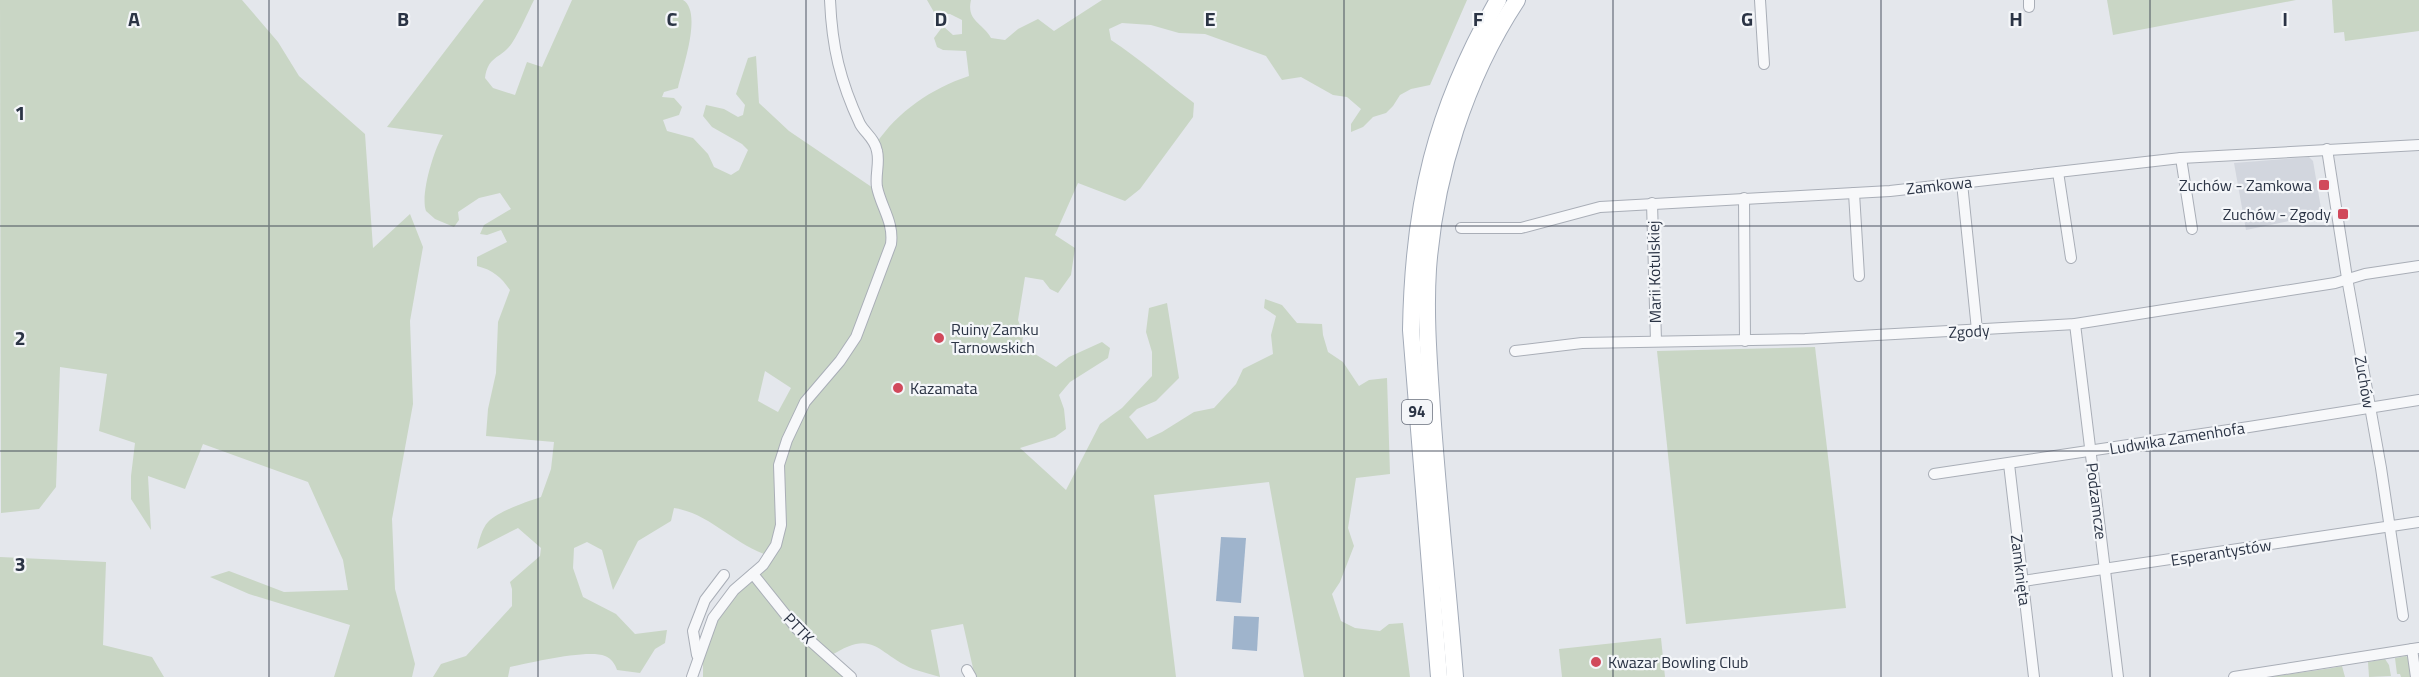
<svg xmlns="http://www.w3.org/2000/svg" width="2419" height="677" font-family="'Titillium Web',sans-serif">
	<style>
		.built { fill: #d2d6de }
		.green { fill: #c9d6c5; fill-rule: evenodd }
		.water { fill: #9fb4cc }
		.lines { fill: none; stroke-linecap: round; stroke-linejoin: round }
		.street-casing { stroke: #a9aeb7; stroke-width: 12 }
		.primary-casing { stroke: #a3abb8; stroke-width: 18 }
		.street { stroke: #f7f8fa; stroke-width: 10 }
		.primary { stroke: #fff; stroke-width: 16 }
		.grid { fill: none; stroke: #2b3445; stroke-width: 1.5; stroke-opacity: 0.55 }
		.poi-dot { fill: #d1495b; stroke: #f4f6f9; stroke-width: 2 }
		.labels { text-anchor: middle; stroke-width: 4.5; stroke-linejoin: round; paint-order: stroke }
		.shield { fill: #f4f6f9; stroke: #676e7b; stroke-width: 1.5 }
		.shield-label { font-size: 15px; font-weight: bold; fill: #2b3445 }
		.street-label { font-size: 16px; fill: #2b3445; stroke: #f4f6f9 }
		.poi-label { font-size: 16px; fill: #2b3445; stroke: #f4f6f9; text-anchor: start }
		.grid-label { font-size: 20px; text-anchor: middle; font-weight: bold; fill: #2b3445; stroke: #f4f6f9; stroke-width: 4.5; stroke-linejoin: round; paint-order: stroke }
	</style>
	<rect width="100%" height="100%" fill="#e4e7ec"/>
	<path class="built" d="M2309,157L2313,161L2322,214L2246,230L2234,163Z"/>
	<g class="green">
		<path d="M0,0H242L278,42L299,76L365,134L373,248L410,214L423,247L410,321L413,404L392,519L395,589L415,664L412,677H334L350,625L249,594L210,577L229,571L284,592L348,590L343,560L308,482L203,444L185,489L148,476L151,530L131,499V476L135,443L99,431L107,374L60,367L56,487L39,509L1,513Z"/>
		<path d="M484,0H534C527,14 521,29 512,43C501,59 488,55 485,78L493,88L515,95L527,62L542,67L572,0H683C703,12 682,69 678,88L664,92L662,97L674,98L682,107L679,115L663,120L667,131L693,138L708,154L714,167L731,175L739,170L748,150L742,144L712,127L703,116L706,105L724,109L738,117L743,115L745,105L736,94L748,58L756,56L759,103L789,131L879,192L876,144C897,112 932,88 969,76L966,51L943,50L937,47L934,38L943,26L953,35L962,34V20L950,14H935L927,0H971C966,21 983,23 991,38L1005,40L1018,29L1038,19L1054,31L1102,0H1467L1430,85L1411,89L1400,95L1393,106L1386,113L1373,117L1363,127L1351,132V124L1361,109L1347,97L1333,95L1301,77L1282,80L1266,56L1205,34L1179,33L1151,25L1122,23L1109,29L1111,40C1140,59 1166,82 1194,103L1193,117L1140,189L1125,201L1078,183L1055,235L1075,248L1071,275L1058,293L1050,289L1043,280L1025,277L1018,320L1023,334L1022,346L1056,367L1069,357L1102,342L1110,348L1108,358L1070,382L1059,395L1064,409L1066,429L1055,437L1020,448L1066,490L1100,424L1122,408L1152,376V352L1146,332L1149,308L1167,303L1179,378L1156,401L1137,409L1129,417L1147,439L1162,432L1194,412L1214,408L1236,384L1243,369L1273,354L1271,335L1276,316L1264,308L1265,299L1282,305L1297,323L1322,324L1323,335L1328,352L1343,362L1359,386L1369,380L1387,378L1390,474L1356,478L1348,528L1354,546L1340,582L1332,594L1341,621L1355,628L1380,631L1389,624L1403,623L1410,677H1304L1269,482L1154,495L1176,677H975L963,624L931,630L940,677C931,674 921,672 913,669C876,653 874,627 829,657L797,629L753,570L764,554C732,542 708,513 674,508L671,521L638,541L613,590L602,550L587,542L574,548L573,568L583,597L616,614L635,634L667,630L665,643L655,649L640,673L617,670C615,664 611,658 605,656C587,649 530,663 510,667L508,677H433L441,664L466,656L512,606V589L510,582L540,556L541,548L518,528L477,549C479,541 482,528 488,522C499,511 526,502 541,497L551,469L554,442L486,436L488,409L496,373L498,322L510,290C501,277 493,270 477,266V257L507,242L501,230L487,235L480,234L484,225L511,209L500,193L479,198L458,212L459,220L454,227L435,219L426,211C420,195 434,149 443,135L387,127ZM765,371L791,388L778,412L758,401Z"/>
		<path d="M2107,0H2296L2113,35Z"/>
		<path d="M2332,0H2419V31L2345,41L2344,32L2334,33Z"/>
		<path d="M1815,347L1846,608L1686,624L1657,351Z"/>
		<path d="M0,557L106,562L103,645L152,657L164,677H0Z"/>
		<path d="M752,581L849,677H703V654L710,634L728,602Z"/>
		<path d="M1661,638L1665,677H1562L1559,649Z"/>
		<path d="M2406,656L2409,658L2413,677H2401L2400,674H2397L2395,658Z"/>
		<path d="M2385,659L2389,665L2391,676L2369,677L2368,662Z"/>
		<path d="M2342,666L2345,677H2270L2332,668Z"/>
	</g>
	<g class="water">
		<path d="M1221,537L1246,538L1241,603L1216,601Z"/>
		<path d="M1234,616L1259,617L1257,651L1232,649Z"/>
	</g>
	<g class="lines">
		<g class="street-casing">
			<g id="street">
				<path d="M1760,0L1764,64"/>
				<path d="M2029,0V7"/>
				<path d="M2327,149L2347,278L2381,468L2403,616"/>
				<path d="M2181,158L2192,229"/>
				<path d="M2058,172L2071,258"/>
				<path d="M1962,183L1977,330"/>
				<path d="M1854,193L1859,276"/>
				<path d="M1744,198L1745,341"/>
				<path d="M1652,203L1656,341"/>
				<path d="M1461,228H1521L1600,207L1890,191L2181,158L2419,145"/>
				<path d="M2075,324L2118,677"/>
				<path d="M1515,351L1582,343L1805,339L2075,324L2335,283L2365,274L2419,266"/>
				<path d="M2009,464L2034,677"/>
				<path d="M1934,474L2249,427L2419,400"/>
				<path d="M753,574L797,629L851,677"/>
				<path d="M2023,581L2419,522"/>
				<path d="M2412,649L2416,677"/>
				<path d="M697,655L693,631L705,600L724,575"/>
				<path d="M967,670L971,677"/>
				<path d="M692,677L713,618L734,590L763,565L776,545L781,525L779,465L787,440L805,402L840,361L856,337L891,244C894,222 881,207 877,187C875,175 880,163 877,151C875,139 865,133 860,124C840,81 832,47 830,0"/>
				<path d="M2234,677L2419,648"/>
			</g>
		</g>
		<g class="primary-casing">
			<g id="primary">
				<path d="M1439,677L1411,330C1413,204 1435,110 1498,0"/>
				<path d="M1455,677C1448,588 1438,499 1432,410C1429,363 1425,316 1428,269C1435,175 1465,79 1517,0"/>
			</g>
		</g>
		<use href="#street" class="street"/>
		<use href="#primary" class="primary"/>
	</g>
	<path class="grid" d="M269,0V677M538,0V677M806,0V677M1075,0V677M1344,0V677M1613,0V677M1881,0V677M2150,0V677M0,226H2419M0,451H2419"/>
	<g class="poi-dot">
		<rect x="2318" y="179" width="12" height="12" rx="3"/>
		<rect x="2337" y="208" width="12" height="12" rx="3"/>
		<circle cx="939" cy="338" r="6"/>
		<circle cx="898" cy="388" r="6"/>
		<circle cx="1596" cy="662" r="6"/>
	</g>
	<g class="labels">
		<rect class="shield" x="1402" y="400" width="30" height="24" rx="4.5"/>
		<g class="shield-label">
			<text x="1417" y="417">94</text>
		</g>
		<g class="street-label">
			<text transform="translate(1939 185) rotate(-6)" y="6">Zamkowa</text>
			<text transform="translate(1654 272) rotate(-91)" y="6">Marii Kotulskiej</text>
			<text transform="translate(1969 331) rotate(-3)" y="6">Zgody</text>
			<text transform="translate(2365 382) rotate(80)" y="6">Zuchów</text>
			<text transform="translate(2177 438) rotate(-9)" y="6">Ludwika Zamenhofa</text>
			<text transform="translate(2097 501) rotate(83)" y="6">Podzamcze</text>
			<text transform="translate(2221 552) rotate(-9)" y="6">Esperantystów</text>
			<text transform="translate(2021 570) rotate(83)" y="6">Zamknięta</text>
			<text transform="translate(799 628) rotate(46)" y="6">PTTK</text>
		</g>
		<g class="poi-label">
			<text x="2312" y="191" text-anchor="end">Zuchów - Zamkowa</text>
			<text x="2331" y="220" text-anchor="end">Zuchów - Zgody</text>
			<text x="951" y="335">Ruiny Zamku<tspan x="951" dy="18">Tarnowskich</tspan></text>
			<text x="910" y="394">Kazamata</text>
			<text x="1608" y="668">Kwazar Bowling Club</text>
		</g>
	</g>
	<g class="grid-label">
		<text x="134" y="26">A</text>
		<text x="403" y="26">B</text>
		<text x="672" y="26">C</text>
		<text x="941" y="26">D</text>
		<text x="1210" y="26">E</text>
		<text x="1478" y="26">F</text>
		<text x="1747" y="26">G</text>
		<text x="2016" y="26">H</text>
		<text x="2285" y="26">I</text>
		<text x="20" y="120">1</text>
		<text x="20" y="345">2</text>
		<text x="20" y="571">3</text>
	</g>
</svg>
